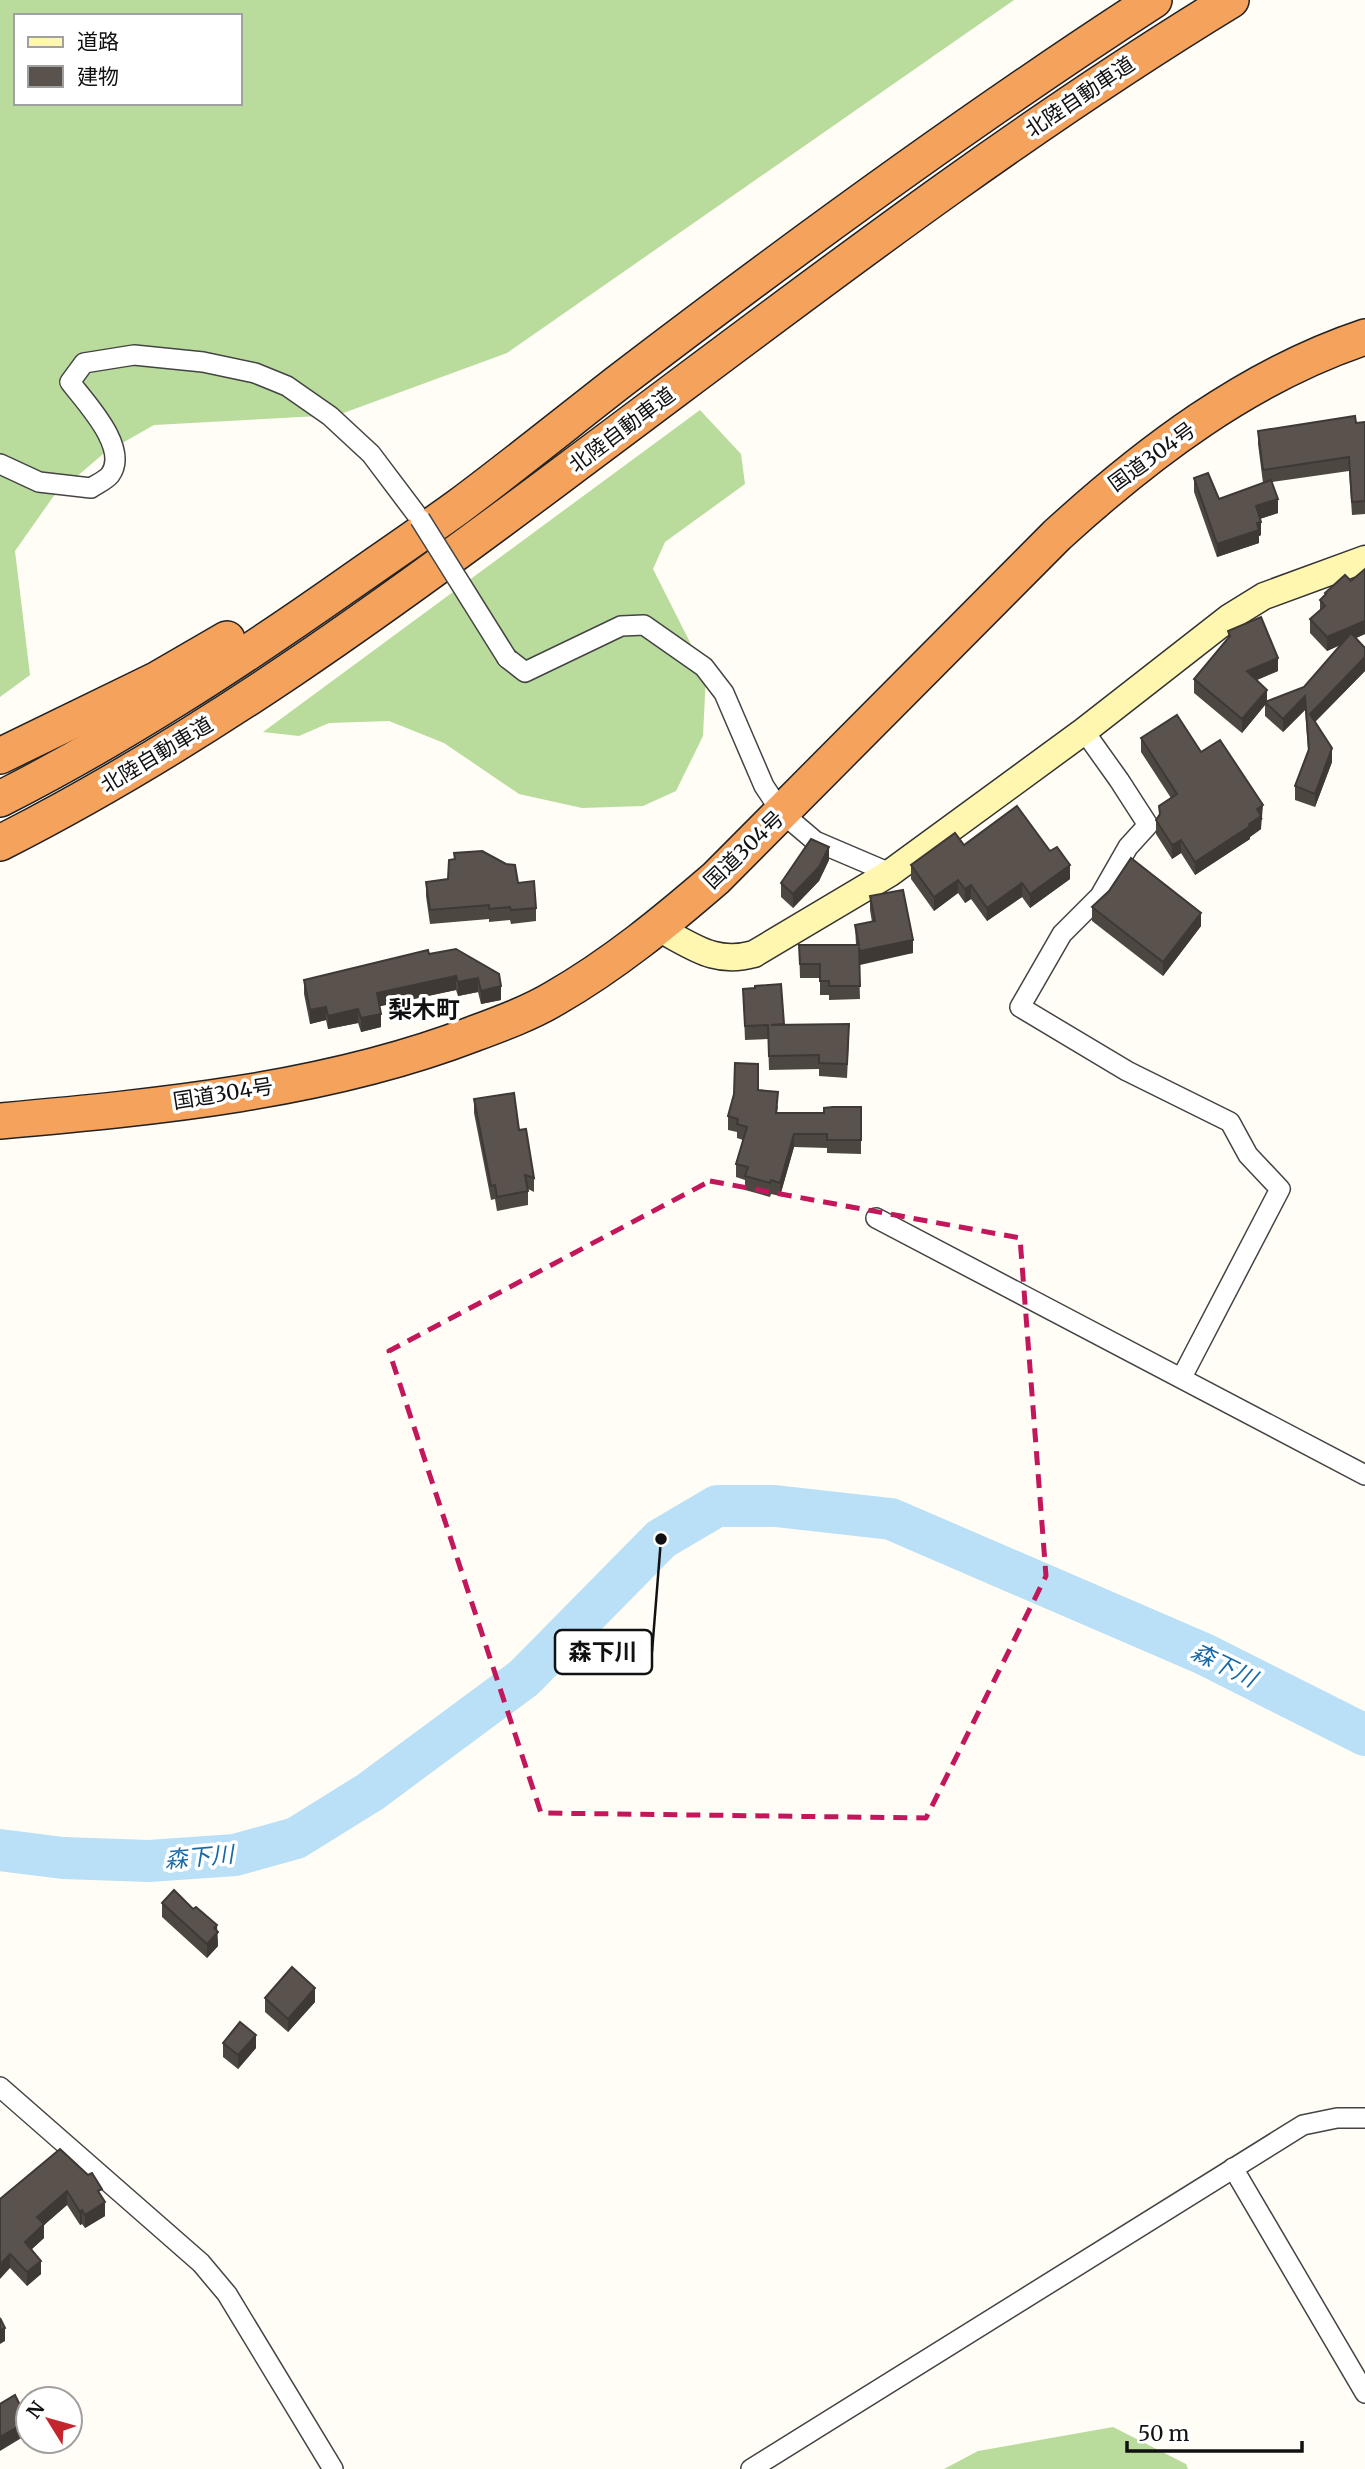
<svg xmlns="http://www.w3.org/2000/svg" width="1365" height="2469" font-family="Merriweather,'Noto Sans JP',serif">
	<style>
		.forest { fill: #b9dc9c; fill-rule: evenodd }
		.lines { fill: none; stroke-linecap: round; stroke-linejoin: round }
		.river { stroke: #b9e0f7; stroke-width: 42 }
		.street-casing { stroke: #444; stroke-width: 22 }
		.secondary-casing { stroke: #333; stroke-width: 29 }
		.highway-casing { stroke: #222; stroke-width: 38 }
		.street { stroke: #fff; stroke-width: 19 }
		.secondary { stroke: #fff6b0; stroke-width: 26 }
		.highway { stroke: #f5a25d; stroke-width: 35 }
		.street-bridge-casing { stroke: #444; stroke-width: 22; stroke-linecap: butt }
		.street-bridge { stroke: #fff; stroke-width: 19 }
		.wall { fill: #4d4742 }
		.shaded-wall { fill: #3f3936 }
		.building { fill: #5a524d; stroke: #3f3936; stroke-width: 2 }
		.marked { fill: none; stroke: #c2185b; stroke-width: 5; stroke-dasharray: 14 9; stroke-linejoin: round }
		.labels { text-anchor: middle; stroke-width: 7; stroke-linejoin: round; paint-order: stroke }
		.street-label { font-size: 21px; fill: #111; stroke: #fff }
		.water-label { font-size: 23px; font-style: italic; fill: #1768a6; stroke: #fff }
		.quarter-label { font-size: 24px; font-weight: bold; fill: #111; stroke: #fff }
		.leader { fill: none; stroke: #111; stroke-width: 2.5 }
		.callout-dot { fill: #111; stroke: #fff; stroke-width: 2.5 }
		.callout { fill: #fff; stroke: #111; stroke-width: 2.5 }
		.callout-label { font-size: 23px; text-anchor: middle; font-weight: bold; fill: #111 }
	</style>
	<rect width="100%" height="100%" fill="#fffdf5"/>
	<g class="forest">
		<path d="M0,0H1014L507,353L338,415L154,425L103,454L53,497L15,551L30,675L0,697ZM16,16H240V103H16Z"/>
		<path d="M700,410L741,454L745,484L665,542L653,569L706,674L703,736L676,791L643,806L582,808L519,794L444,743L389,721L329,723L299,736L263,732Z"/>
		<path d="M1113,2427L1186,2464L1188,2469H944L978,2451Z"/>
	</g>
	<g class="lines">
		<path class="river" d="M0,1850L63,1858L149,1861L235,1855L296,1838L370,1792L524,1678L661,1539L717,1506H775L891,1519L1204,1654L1365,1735"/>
		<g class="street-casing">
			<g id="street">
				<path d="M0,464L39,482L91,488C97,484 106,480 110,475C130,448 85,402 70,382L84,363L134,355L203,362L255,373L287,386L330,416L371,454L420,519"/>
				<path d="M507,658L525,672L621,626L644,625L704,667L724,693L764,786L782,813L815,841L890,873"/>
				<path d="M1084,731L1119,780L1148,825L1128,847L1100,896L1062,934L1020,1007L1127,1071L1230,1122L1248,1155L1280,1189L1182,1377"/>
				<path d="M876,1218L1365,1475"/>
				<path d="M0,2087L201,2263L227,2294L333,2469"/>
				<path d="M1233,2168L1365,2393"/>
				<path d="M751,2469L1303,2125L1337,2118H1365"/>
			</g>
		</g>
		<g class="secondary-casing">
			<path id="secondary" d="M658,928C693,946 714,965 754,954L890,873L1084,731L1230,617L1264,596L1365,559"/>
		</g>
		<g class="highway-casing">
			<g id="highway">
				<path d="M0,756L158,679L227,639"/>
				<path d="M0,799C122,737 237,662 348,584C385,558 422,533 458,507C513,466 566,423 620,381C794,248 970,119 1154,0"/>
				<path d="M0,843C201,741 384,608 564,473C783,310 998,142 1231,0"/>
				<path d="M0,1121C157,1107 325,1091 473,1034C500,1024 530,1013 555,998C614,964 665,922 716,878L1057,535C1147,453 1248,376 1365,337"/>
			</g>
		</g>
		<use href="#street" class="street"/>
		<use href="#secondary" class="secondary"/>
		<use href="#highway" class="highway"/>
		<g class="street-bridge-casing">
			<path id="street-bridge" d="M420,519L507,658"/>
		</g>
		<use href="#street-bridge" class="street-bridge"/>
	</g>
	<g class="wall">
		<path d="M1365,422V514L1352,515L1349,471L1272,482L1278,513L1260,519L1261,535L1259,536V543L1217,557L1194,492V478L1219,499L1263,483L1258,444V431Z"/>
		<path d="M1365,569V634L1356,638L1365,648V671L1315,722L1332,762L1315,807L1295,800V786L1308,751L1305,710L1283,732L1265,716V705L1242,733L1194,693V679L1228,639V631L1278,671L1257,680L1267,701L1304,687L1340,645L1327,651L1310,633V619L1320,610V600L1325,596V593L1351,581Z"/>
		<path d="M1141,738L1201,752L1263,819L1261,820V829L1250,837V839L1195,875L1181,853L1172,859L1156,834V820L1159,816V806L1171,798L1141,752Z"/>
		<path d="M964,845L1070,879L1030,908L1022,897L987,921L971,899L965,903L958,893L934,911L911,879V865Z"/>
		<path d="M454,853L518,883L536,908V921L511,924L510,920L489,922V919L430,924L426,896V882L448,879L454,860Z"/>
		<path d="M829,860L819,881L793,908L781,897V883Z"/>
		<path d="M870,896L913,953L859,962L860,999L829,1000V995H820V978H800L799,945H856L855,925L872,922L870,910Z"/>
		<path d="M1092,907L1201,926L1163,976L1092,921Z"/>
		<path d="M456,949L501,1000L481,1004L478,992L458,996L456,990L379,1006L381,1027L361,1032L358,1023L328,1029L326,1020L310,1024L304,994V980Z"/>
		<path d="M743,989L784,1025L849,1037L847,1078L819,1076V1069L769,1070L768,1039L745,1040Z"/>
		<path d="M758,1090L778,1106L777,1113H824L861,1107V1154L827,1153V1148L794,1147L780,1196L771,1194L770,1197L745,1190V1180L736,1177V1164L743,1140L737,1138V1132L728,1130V1116Z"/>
		<path d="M474,1099L519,1130L534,1178V1192L528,1189V1205L497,1211L495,1199L491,1200L474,1113Z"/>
		<path d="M162,1903L217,1931L218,1946L207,1958L162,1917Z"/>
		<path d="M265,1998L315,2002L288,2032L265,2012Z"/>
		<path d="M223,2043L256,2048L238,2069L223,2057Z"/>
		<path d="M60,2149L102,2196L105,2216L85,2228L82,2224L80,2225L67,2205L44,2225V2238L31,2250L41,2274L27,2286L10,2268L0,2199Z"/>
	</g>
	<g class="shaded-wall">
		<path d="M1278,499V513L1256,520V506Z"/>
		<path d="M1261,522V535L1259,536V543L1217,557V544Z"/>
		<path d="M1365,621V634L1327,651V637Z"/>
		<path d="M1365,657V671L1310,727V714Z"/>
		<path d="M1278,658V671L1247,684V671Z"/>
		<path d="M1267,690V703L1265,702V705L1242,733V719Z"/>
		<path d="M1305,696V710L1283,732V719Z"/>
		<path d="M1332,748V762L1315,807V794Z"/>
		<path d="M1263,805L1261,829L1250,837V839L1195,875V862L1249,824L1257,809Z"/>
		<path d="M1181,840V853L1172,859V845Z"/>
		<path d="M829,847V860L819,881L793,908V894Z"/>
		<path d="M1070,865V879L1030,908V894Z"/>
		<path d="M958,880V893L934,911V897Z"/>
		<path d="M1022,883V897L987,921V908Z"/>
		<path d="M971,885V899L965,903V889Z"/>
		<path d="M1201,913V926L1163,976V962Z"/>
		<path d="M913,940V953L860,965V951Z"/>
		<path d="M456,976V990L377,1007V993Z"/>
		<path d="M478,978V992L458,996V982Z"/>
		<path d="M501,986V1000L481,1004V991Z"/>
		<path d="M326,1007V1020L310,1024V1010Z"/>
		<path d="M358,1009V1023L328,1029V1016Z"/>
		<path d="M381,1014V1027L361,1032V1018Z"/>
		<path d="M794,1134V1147L780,1196V1183Z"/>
		<path d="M217,1925L218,1946L207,1958V1944L214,1928Z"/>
		<path d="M315,1988V2002L288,2032V2019Z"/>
		<path d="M256,2035V2048L238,2069V2055Z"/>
		<path d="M67,2191V2205L44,2225V2238L25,2255V2242L37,2217Z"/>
		<path d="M105,2202V2216L85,2228V2215Z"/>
		<path d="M82,2210V2224L80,2225V2212Z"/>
		<path d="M10,2254V2268L0,2279V2265Z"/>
		<path d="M41,2261V2274L27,2286V2272Z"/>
		<path d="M5,2328V2341L0,2344V2330Z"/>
		<path d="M28,2421V2434L0,2451V2437Z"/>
	</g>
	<g class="building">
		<path d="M1355,416L1356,423L1365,422V501L1352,502L1349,457L1263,470L1258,431Z"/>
		<path d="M1208,473L1219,499L1271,480L1278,499L1256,506L1261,522L1257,523L1259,530L1217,544L1194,478Z"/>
		<path d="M1365,569V621L1327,637L1310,619L1325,606L1320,600L1326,594L1325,593L1345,575L1351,581Z"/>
		<path d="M1261,617L1278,658L1247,671L1267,690L1242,719L1194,679L1230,636L1228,631Z"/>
		<path d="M1351,633L1365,648V657L1310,714L1332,748L1315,794L1295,786L1309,749L1305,696L1283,719L1265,702L1304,687Z"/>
		<path d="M1177,715L1201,752L1220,740L1263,805L1257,809L1261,816L1249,824L1250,826L1195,862L1181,840L1172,845L1156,820L1160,814L1159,806L1177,794L1141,738Z"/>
		<path d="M1017,806L1050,851L1057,847L1070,865L1030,894L1022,883L987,908L971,885L965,889L958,880L934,897L911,865L955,833L964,845Z"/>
		<path d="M811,839L829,847L819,867L793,894L781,883Z"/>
		<path d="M482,851L506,864L515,865L518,883L534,881L536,908L511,910L510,907L489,909V905L430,910L426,882L448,879L449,860L455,859L454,853Z"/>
		<path d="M1131,858L1201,913L1163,962L1092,907L1109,891Z"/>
		<path d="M903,890L913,940L860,951L859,947L860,986H829V981H820V964H800L799,945H859L855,925L875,921L870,896Z"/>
		<path d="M456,949L499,974L501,986L481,991L478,978L458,982L456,976L377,993L381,1014L361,1018L358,1009L328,1016L326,1007L310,1010L304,980L428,950L429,954Z"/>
		<path d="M781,984L784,1024L771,1025L849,1024L847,1064L819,1063V1055L769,1056L768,1025L745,1026L743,989L755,988V986Z"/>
		<path d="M735,1063L758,1064V1090L778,1092L776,1113H824V1108L833,1107H861V1140H827V1134H794L780,1183L771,1180L770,1183L745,1176L748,1167L736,1164L747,1127L737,1124L738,1119L728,1116L734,1094Z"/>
		<path d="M514,1093L519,1130L526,1129L534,1178L525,1175L528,1191L497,1197L495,1185L491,1186L474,1099Z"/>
		<path d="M174,1890L193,1909L196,1907L217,1925L214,1928L218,1932L207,1944L162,1903Z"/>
		<path d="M292,1967L315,1988L288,2019L265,1998Z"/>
		<path d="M240,2022L256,2035L238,2055L223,2043Z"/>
		<path d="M60,2149L88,2175L92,2173L102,2189L98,2191L105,2202L85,2215L82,2210L80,2212L67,2191L37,2217L44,2224L25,2242L41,2261L27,2272L10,2254L0,2265V2199Z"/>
		<path d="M0,2318L5,2328L0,2330Z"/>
		<path d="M15,2395L28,2421L0,2437V2404Z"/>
	</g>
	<path class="marked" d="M710,1181L1020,1238L1046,1576L926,1818L541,1813L389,1351Z"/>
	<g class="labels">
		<g class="street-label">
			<text transform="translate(1080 97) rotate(-34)" y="7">北陸自動車道</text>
			<text transform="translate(622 430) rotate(-37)" y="7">北陸自動車道</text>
			<text transform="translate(1152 457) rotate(-36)" y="7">国道304号</text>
			<text transform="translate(157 755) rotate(-31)" y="7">北陸自動車道</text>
			<text transform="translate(744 850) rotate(-44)" y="7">国道304号</text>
			<text transform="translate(223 1094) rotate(-9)" y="7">国道304号</text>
		</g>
		<g class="water-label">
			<text transform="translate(1224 1665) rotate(26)" y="8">森下川</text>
			<text transform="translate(199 1857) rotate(-5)" y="8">森下川</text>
		</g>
		<g class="quarter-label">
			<text x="424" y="1018">梨木町</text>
		</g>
	</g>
	<path class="leader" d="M661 1539L652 1652"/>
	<circle class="callout-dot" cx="661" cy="1539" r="7"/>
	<rect class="callout" x="555" y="1630" width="97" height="44" rx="7"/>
	<g class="callout-label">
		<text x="603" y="1660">森下川</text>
	</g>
	<rect x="14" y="14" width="228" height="91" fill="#ffffff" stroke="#a0a0a0" stroke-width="2"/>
	<rect x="28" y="37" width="35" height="10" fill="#fff6b0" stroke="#a0a0a0" stroke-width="2"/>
	<text x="77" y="49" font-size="21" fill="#111111">道路</text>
	<rect x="28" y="66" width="35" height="21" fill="#5a524d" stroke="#a0a0a0" stroke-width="2"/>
	<text x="77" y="84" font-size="21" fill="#111111">建物</text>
	<g transform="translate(49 2420) rotate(307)"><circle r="33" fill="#ffffff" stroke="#a0a0a0" stroke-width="2"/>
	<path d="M0-5L12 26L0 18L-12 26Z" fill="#c4262e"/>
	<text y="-10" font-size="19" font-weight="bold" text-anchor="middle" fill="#111111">N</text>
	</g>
	<path d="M1127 2441v10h175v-10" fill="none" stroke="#111111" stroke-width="3.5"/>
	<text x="1138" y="2441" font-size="21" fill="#111111" stroke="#ffffff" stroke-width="5" paint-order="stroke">50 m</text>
</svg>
